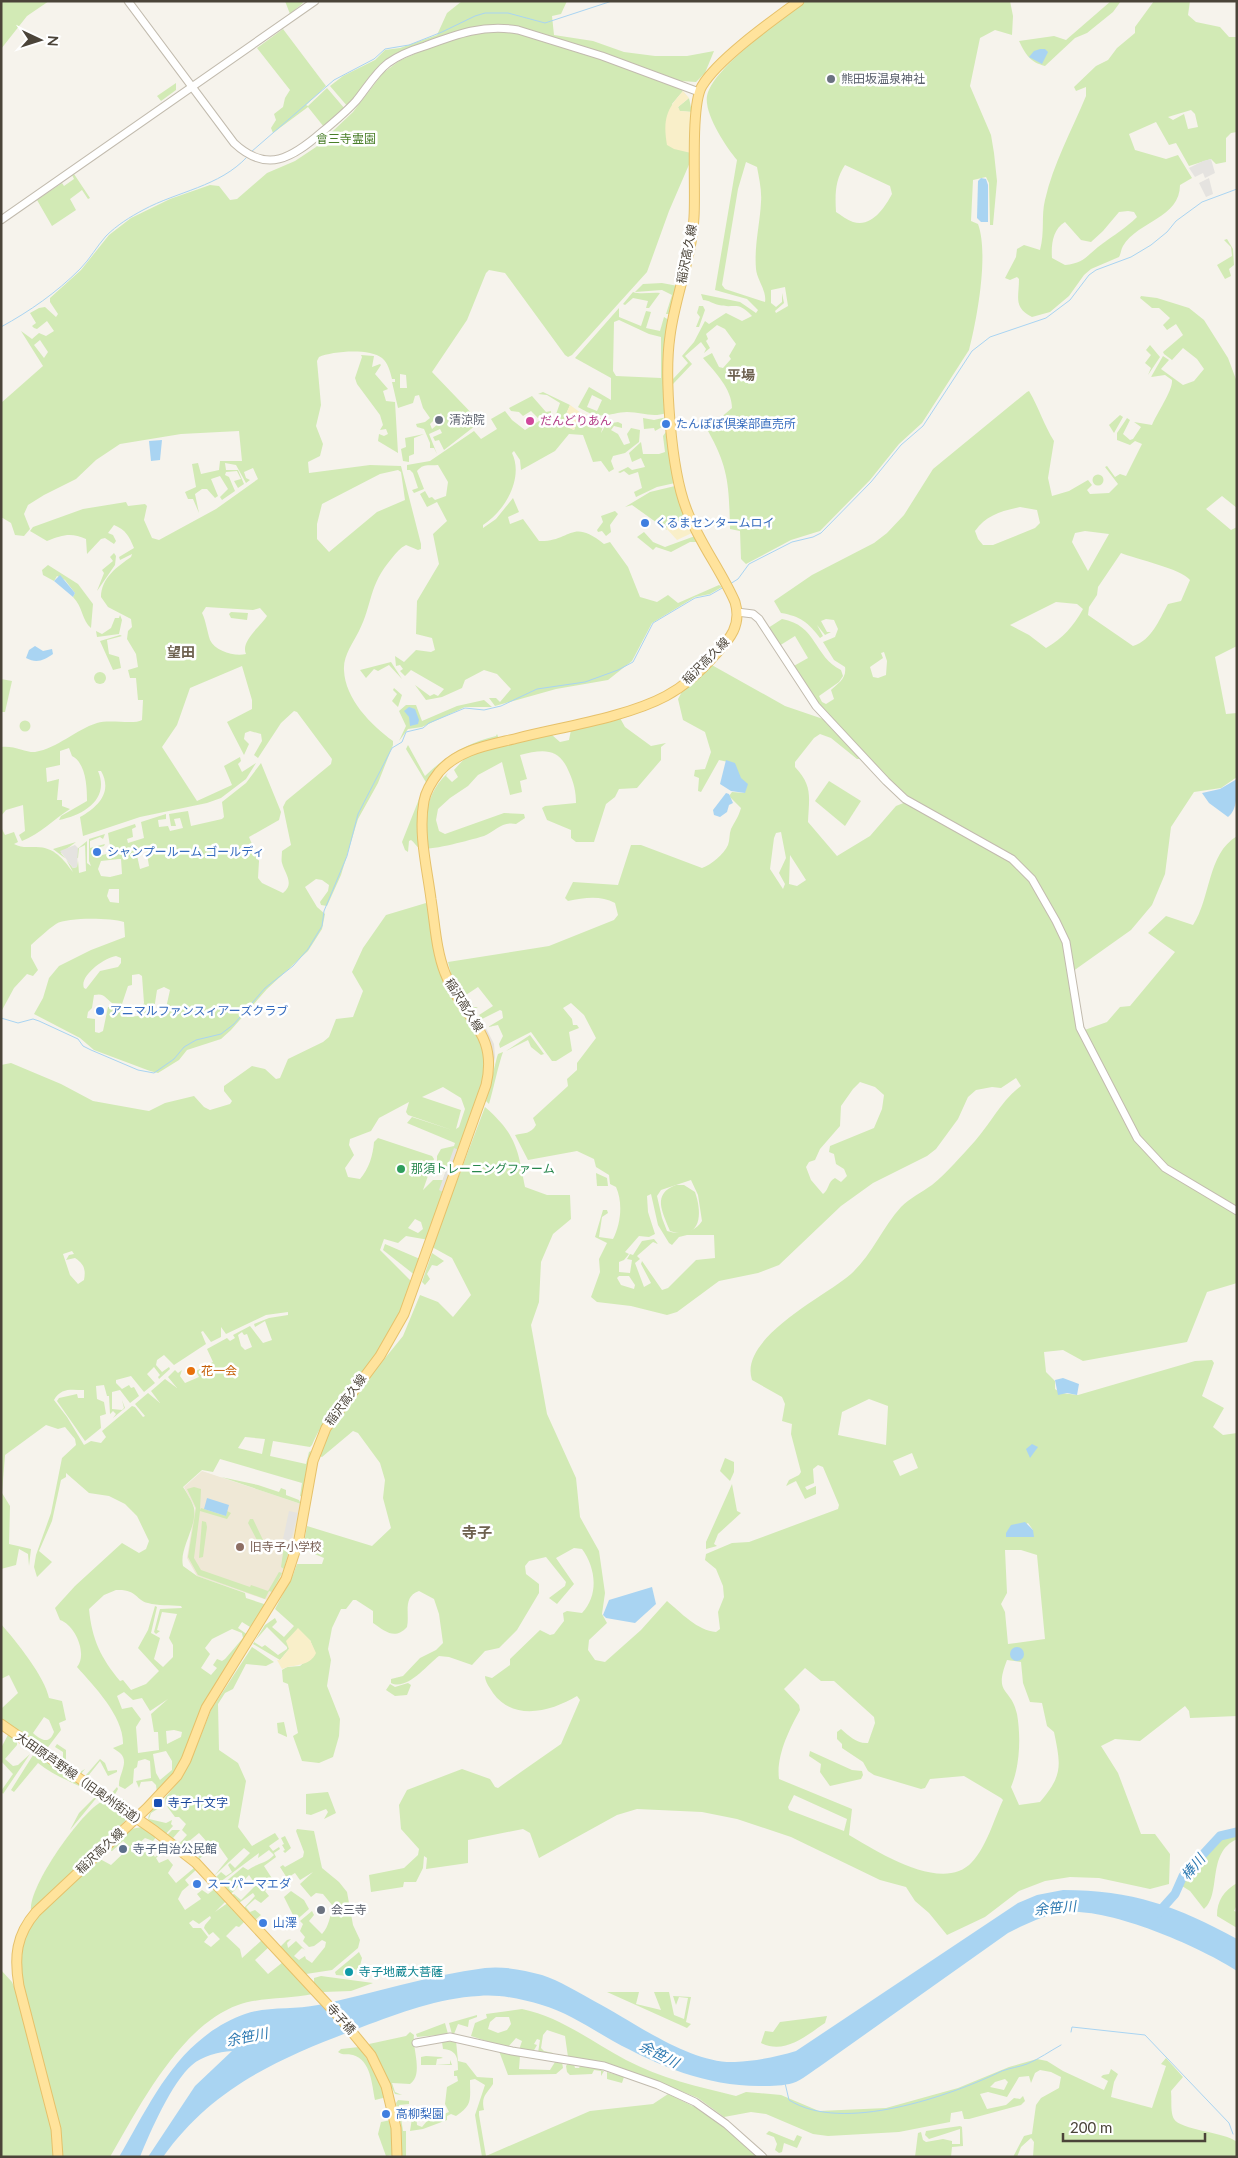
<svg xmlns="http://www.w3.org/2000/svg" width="1238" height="2158" font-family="Lato,'Noto Sans JP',sans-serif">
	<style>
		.industrial { fill: #e6e2dd }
		.education { fill: #efe8d6 }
		.green { fill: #d2eab5; fill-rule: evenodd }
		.sand { fill: #f9efc9 }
		.parking { fill: #e5e3e0 }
		.water { fill: #a9d4f2 }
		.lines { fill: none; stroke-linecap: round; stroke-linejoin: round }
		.stream { stroke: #a9d4f2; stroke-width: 1 }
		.river { stroke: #a9d4f2; stroke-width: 9 }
		.minor-casing { stroke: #c2bbae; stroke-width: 9 }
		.major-casing { stroke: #e6c16a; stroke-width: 11 }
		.minor { stroke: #fff; stroke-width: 7 }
		.major { stroke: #ffe39c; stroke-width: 9 }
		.worship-dot { fill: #6b7280; stroke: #fff; stroke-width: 2 }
		.hotel-dot { fill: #d1479c; stroke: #fff; stroke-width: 2 }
		.shop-dot { fill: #3f7fe0; stroke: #fff; stroke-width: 2 }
		.leisure-dot { fill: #2e9e5b; stroke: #fff; stroke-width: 2 }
		.food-dot { fill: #e8710a; stroke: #fff; stroke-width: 2 }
		.education-dot { fill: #8d6e63; stroke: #fff; stroke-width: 2 }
		.transit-dot { fill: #1a4fb4; stroke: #fff; stroke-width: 2 }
		.service-dot { fill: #5c6f8a; stroke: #fff; stroke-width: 2 }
		.culture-dot { fill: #0f9aa8; stroke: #fff; stroke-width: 2 }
		.labels { text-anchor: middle; stroke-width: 5; stroke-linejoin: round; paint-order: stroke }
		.worship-label { font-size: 12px; fill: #5b616d; stroke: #fff; text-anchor: start }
		.park-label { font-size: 12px; fill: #4a7f2a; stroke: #fff }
		.street-label { font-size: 12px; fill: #4b4439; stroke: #fff }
		.hotel-label { font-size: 12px; fill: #b23c85; stroke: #fff; text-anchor: start }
		.shop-label { font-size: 12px; fill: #366cbe; stroke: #fff; text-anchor: start }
		.leisure-label { font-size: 12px; fill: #27864d; stroke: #fff; text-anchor: start }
		.food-label { font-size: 12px; fill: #c56008; stroke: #fff; text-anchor: start }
		.education-label { font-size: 12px; fill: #785e54; stroke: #fff; text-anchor: start }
		.transit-label { font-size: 12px; fill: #164399; stroke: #fff; text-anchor: start }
		.service-label { font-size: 12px; fill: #4e5e75; stroke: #fff; text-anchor: start }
		.culture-label { font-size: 12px; fill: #0d838f; stroke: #fff; text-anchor: start }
		.neighbourhood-label { font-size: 14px; font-weight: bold; fill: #6e6250; stroke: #fff }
		.water-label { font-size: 14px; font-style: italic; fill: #2e7ab2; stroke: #fff }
		.quarter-label { font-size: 15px; font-weight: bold; fill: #6e6250; stroke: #fff }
	</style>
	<rect width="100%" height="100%" fill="#f6f3ec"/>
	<path class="industrial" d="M476,1017L487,1030L494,1044L495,1057L491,1077L490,1046Z"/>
	<path class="education" d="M202,1471L301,1504L288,1562L270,1601L197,1576L187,1558L195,1508L184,1487Z"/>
	<g class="green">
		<path d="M1,1H49L27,16L1,49Z"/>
		<path d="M285,1H302L303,3L290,14Z"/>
		<path d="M462,1H567L561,14L552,16L554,35L593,41L624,52L655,56H687L714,51L705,73L696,82L681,81L678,87L683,91L672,104L691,153V160L669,211L647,272L572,355L568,357L565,355L505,273L489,270L486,273L467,320L432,372L480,422L444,450L439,440L435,441L433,437L442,433L440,429L429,434L437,454L434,448H430V443L424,429L417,427L416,424L425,422L430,418L423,408L419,395L415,396L413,403L398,408L392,382H395V379H392C390,371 388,363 382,358C370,348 332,351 319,357L317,361L321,405L316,426L323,444L320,456L308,462L309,473L370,465L401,466L421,544V549L418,550L406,545C400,548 396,553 392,558C368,586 373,603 359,631C353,643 343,656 344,670C345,699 371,725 393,741V745L378,783L358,819L341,875L327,906L321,905L320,902L328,891L329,885L322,880L316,879L305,887L317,907L325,914L322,929L308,951L267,989L231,1030L221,1039L187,1050L179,1060L158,1073L150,1071L94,1050L80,1038L34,1014L43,998L49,978L59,966L91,950L125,937L124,922C110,918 68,917 56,924C47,930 39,938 31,945V957L38,970L33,976L27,974L14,988L1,1012V827L5,835L14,832L18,842L14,844C21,848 27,847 34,847C54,846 63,859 73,872L66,859L53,849L76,842L61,853L73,868L77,867L78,860L79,873L86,871L85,845L79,848L78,858H76V850L87,841V863L91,866L89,861V839L105,834L103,839L100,837L90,841V848L105,844L104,846L92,849L93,857L111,853L108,833L135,824L136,827L132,829L133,837L127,839L128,843L144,838L141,822L166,814V819L158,820L159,827L168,826L170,831L183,828L180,818L174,819L176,826H171L169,814L188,811L191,826L222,819L224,817L222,802L246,783L261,763L281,812L279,820L249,837L259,861L258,878L262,883L283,893C295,884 285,874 282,863C281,860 282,855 282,851L291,845L283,807L286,801L331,764L332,759L297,712L294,711L281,723L258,758L254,755L262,741L261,734L250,731L245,733L244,739L249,744L244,755L227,722L252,709V700L242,666L190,688L177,725L162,747L197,801L232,785L224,766L240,757L241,761L238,764L242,772L256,763L246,779L221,798L207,803L140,817L83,836L80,817C98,807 113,792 101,771H98C110,799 84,815 59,820L61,816L87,801C87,787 86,763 72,756L69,748L60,751V765L46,768L47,782L59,779L57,800H62V806L70,809C54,819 40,834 22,841L19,835L25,831L23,805L6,810L1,816V747C14,745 27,753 35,752C58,748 75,730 97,723C110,719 134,725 142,720L143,700H138L136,678H130L128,670L138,667L136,654L127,639L128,631L132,627L131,619L108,607L101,597C101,578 118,566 131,557L132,554L120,560L119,557L134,548C129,536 126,530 114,525L108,533L113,535L116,541L114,544L105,538L101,539L87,554L86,539C71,532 62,535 47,541L30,531L33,527L83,509L126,502L128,506L145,504L147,506L144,520L152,538L159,540L216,509L258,479L253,468L244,472L246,478L250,480L246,483L236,465L225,463L226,470H238L244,484L238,488L234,481L241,479L237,471L226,472L225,475L229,477L235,491L222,500L220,497L228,489L220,476L211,479L218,496L215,498L207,489H202L195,494L199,513L193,499H188L185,492L196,487L192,464L198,463L201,474L219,470L220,461H242L239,431L181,434L120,444L96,460L76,479L44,495L28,505L24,514L30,529L24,536L15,535L11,523L1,517V403L43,366L21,331L32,339L39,333L46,336L54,331L47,321L37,329L34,328L32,326L36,323L30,313L39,308L45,307L56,317L58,314L50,302V298L81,270L109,235L131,218L170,199L210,185L219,186L230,200L237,199L267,173L295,161L316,147L353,112L383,73L399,61L434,45L436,39L404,51L348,107L330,86L343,76L375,60L385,50L400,48L437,35L447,13ZM40,340L48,352L44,358L34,345ZM400,374L406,375L407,388H400ZM441,413L444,419L432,429L430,424ZM398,470L401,472L405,500L377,512L329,552L317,539V524L322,504L380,474ZM206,607L253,610L260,608L267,616C262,625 240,641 246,654C235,657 215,651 210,640C207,631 206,621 202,613ZM146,848L149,866L140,869L136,851ZM119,859H121L122,874L110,877L101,876L98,869L101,861ZM109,889H119V903L110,902L107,896ZM116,956L121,958V963L118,967L100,971L86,989L84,988C79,976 104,958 116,956ZM139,974L142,976L144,1003L142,1008L139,1009L138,1016L127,1017L126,1007H108L103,1031L99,1033L95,1032V1019L87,1018L88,1012L92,1008L94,995C105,993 104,997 112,1003L122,1004L128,986L132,985V975ZM164,987L170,990L166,1008L159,1016H153L157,990Z"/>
		<path d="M805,1H1010L1013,16L1012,35L995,30L980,38L970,86L991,135L994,153L997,181L993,225H990L989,183L986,177L973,180L971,221L978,224C989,254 977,319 969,350L922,423L899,444L870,480L820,531L791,540L746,564L741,559L740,531L730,529C729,487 729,468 708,431L712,425L732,408C732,389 715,372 703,358L712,353L719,367L723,368L731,359L729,356L736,344L725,329L717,325L706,334L708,339L706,341L710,348L704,353L706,349L701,342L685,356L692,364L673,384V379L688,363L682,356L694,342L705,321L709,324L726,313L742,321L752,316C737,300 735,309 719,305C713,304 709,300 703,300L701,294L740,302L756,313L758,310L747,299L715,290L737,160C726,147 704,114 707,96C713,67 781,21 805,1ZM746,162L757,167C759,178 762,191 761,202C760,224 754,246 756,269C757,280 767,291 765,302L725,289L722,285L738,189ZM845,165L890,186L892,194C885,207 872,228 853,222C847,220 841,215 836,212C835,194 835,180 845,165ZM785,287L788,306L776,313L775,311L784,303L782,293V302L776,307L771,303V290Z"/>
		<path d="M1111,1H1121L1113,12L1087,33L1075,38L1045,66C1030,62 1026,55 1019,41L1054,36L1066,40Z"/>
		<path d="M1154,1H1190L1188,15L1196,22L1220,27L1229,37H1237V132L1231,133L1226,138V162L1216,164L1211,159L1189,166L1176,143L1169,145L1156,122L1129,134L1135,150L1166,159L1178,155L1192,178L1180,185C1180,218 1138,221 1123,246C1121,249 1121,254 1119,257L1091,269L1084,275L1069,296L1050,312L1032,317C1013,307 1019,298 1019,279L1017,277L1010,280L1005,278L1016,257L1017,249L1024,245L1040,250C1045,232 1041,216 1045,200C1053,164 1072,130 1086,96V87L1076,91L1074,87L1096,66L1108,60L1117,48L1135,33V27ZM1191,110L1195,114L1198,127L1188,129L1184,114L1173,120L1168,117ZM1128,211L1134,212L1137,217C1126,228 1114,235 1102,244C1087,255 1085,263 1065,265L1052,258C1051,244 1053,229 1065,222L1081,240L1091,242L1103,231L1119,212Z"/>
		<path d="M283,29L326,86L306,105L308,106L327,88L345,109L324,127L308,107L273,133L271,128L276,120L274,114L283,107L285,98L290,90L257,48Z"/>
		<path d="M176,83V90L161,101L157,96Z"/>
		<path d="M689,98L692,112L679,111L678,107Z"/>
		<path d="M74,174L90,198L88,199L82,190L70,199L76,210L52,226L37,200L62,183L64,186L74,179L72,175Z"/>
		<path d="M1227,239L1233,249L1234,265L1229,269L1231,276L1225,279L1217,265L1232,256L1231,247L1224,240Z"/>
		<path d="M662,283L678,286L670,314H666L672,295L662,290L635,292L643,284Z"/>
		<path d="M633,292C641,295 651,292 660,293L649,308H646L648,301L633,298L625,305L623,304Z"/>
		<path d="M1141,296L1157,298L1189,308L1204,320L1228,358L1237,382V508L1222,496L1206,509L1231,530L1237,527V646L1215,657L1226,714L1237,713V777L1221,788L1194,792L1171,827L1165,874L1152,905L1131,930L1069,974L1079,1032L1107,1022L1120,1007L1130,1006L1175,952L1148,933L1166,916L1193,925C1211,898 1207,854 1237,836V1283L1207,1292L1187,1342L1083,1361L1063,1350L1044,1352L1046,1372L1055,1381V1389L1061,1393L1078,1395L1195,1361L1212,1360L1214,1363L1202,1396L1224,1408L1213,1427L1223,1435L1237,1433V1716L1190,1718L1189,1711L1185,1706L1140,1741L1115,1739L1101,1746L1118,1773L1141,1834H1155L1170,1854L1169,1884L1150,1889L1099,1878L1070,1877L1045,1881L1019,1891L985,1917L947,1935L929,1913L915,1901L906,1887L880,1880L791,1837L737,1819L702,1812L637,1809L617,1815L539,1858L530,1833L523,1829L468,1840V1863L426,1869L427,1858L424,1856L423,1868L416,1882H404L403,1887L371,1892L369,1875L404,1868L418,1855L419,1849L401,1829L399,1805L407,1790L462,1769L490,1779L495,1787L498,1788L561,1744L580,1700L577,1696C552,1711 514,1722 493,1693C490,1688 485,1682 485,1676L492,1678L510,1665V1659L540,1630L550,1635L554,1634L564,1621L563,1613L567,1611L582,1613C599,1595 596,1568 582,1549L574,1548L556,1558L574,1584L557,1604L549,1598L565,1586L566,1582L546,1557L529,1561L525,1566L526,1574L539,1584V1593L517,1630L499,1648L485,1651L472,1665L449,1657L439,1656C427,1665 407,1691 391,1683V1679L403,1676L420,1658L436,1650L443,1643L439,1614L434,1599L419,1591C402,1597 410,1614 407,1627C395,1640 386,1632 373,1623V1611L356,1600H353L346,1609H341L332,1628L328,1649L331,1660L327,1686L340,1719L339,1736L333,1757L319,1763L302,1761L293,1736L298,1733L288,1684L283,1682L282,1670L287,1667L300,1666L315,1653L310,1640L289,1649L280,1660L253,1644L265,1625L275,1618L277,1622L272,1627L284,1637L294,1626L275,1609L293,1575L297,1564H322L324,1558L303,1549L307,1526L372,1546L391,1528L383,1498L385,1480L380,1463L358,1433L353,1431L322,1457L319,1456L334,1421L403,1336L420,1295L438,1302L453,1317L471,1295L452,1258L432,1247L485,1107C516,1134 518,1149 525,1187L547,1195H570L571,1219L553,1234L541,1262L539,1302L531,1325L547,1414L576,1478L580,1517L599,1551L605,1593L602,1614L607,1623L589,1640L588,1650L595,1660L605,1662L641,1630L667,1601C680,1612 698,1631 716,1632L720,1629L718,1612L724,1597L723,1586L716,1569L705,1560L706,1554L732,1543L749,1542L838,1509L839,1505L823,1467L818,1465L813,1469L814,1483L805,1487L807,1490L816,1486V1494L805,1499L796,1481L786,1486L789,1480L799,1475L801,1472L791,1434L792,1424L782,1421L785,1404L782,1397L752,1380C738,1338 826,1296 851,1274C872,1255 882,1228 901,1207C910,1198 922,1192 932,1185C948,1172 961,1156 975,1141C991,1123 1001,1101 1021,1086L1016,1078L1001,1088L992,1087L976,1090L968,1097L958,1119L936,1149L927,1156L873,1183L841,1206L779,1265L758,1273L719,1281L677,1312L667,1315L631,1306L597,1302L591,1297L600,1272L599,1259L607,1243L595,1237L603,1210H607L608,1213L602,1217L599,1237L613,1239C621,1224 623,1202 616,1187L610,1184L609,1175L596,1167L594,1159L577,1151L528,1160L515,1135C524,1133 531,1134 536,1125L533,1118L568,1086L567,1079L577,1070V1063L596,1038L584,1015L571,1003L563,1008L572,1019L573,1025H577L579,1028L569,1032L572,1051L556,1061H552L531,1032L500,1048L499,1044L503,1036L498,1025L488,1027L503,1018L502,1011L500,1010L482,1019L479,1015L493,1006L478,987L466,995L474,1007H478L474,1009L452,978L448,962L549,946L614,920L618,915L615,903C600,895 584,898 568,901L565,898L573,882L618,885L631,845H641L702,868C711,865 724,854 728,845C730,840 729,834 731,829C735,821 738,818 741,808L729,796L732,792L745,793L728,762L719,760L701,792L698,791L699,778L694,776L695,770L705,769L711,752L705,732L683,720L678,699L684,688L710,664L785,706L826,720L862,759H857L831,738L820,734L814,738L795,762V767C813,786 809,797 808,822L837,856L870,836L896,806L906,802L891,782L819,705L792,667L808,658L795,636L779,646L768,628L782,619C817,625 814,657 841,670L843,676L839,682L819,696L822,702L826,704L834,699L831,690C837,684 847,679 845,667L834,660L823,642L835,637L838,629L834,620L826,619L821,621L827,632H831L825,635L817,625L823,636L820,638C809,623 800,616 781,613L774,601L812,575L874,543L887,533L904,515L933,469L1027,392L1029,391C1039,408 1044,425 1054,441L1048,478L1052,496L1069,491L1088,480L1092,485L1087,490L1090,494L1109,493L1118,484L1105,467L1107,466L1115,477L1120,474L1126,476L1142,444L1135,441L1130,445L1117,440V433L1127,418L1130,420L1123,434L1130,440L1133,439L1141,427L1134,422L1152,425C1157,413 1173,390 1172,380L1165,375L1151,377L1163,356L1169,360L1161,369L1183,385L1194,381L1204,369L1197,359L1183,348L1172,360L1164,354L1163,352L1183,335L1176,324L1167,330L1163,325L1170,318L1159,308H1152L1140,298ZM1020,507L1037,510L1040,523L1035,528L993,545H983L978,539L975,531C986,515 1002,511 1020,507ZM1085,531L1109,534L1088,571L1072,542L1075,533ZM1121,553C1136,559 1182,569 1190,580L1181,601L1168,604C1159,620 1152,640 1133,646L1088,615L1089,607L1097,595L1098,587ZM1056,602L1077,604L1083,609C1073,627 1063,638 1046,648L1029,635L1010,625ZM884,652L887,661L886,675L878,678L873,677L870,667L883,658L881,653ZM781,832L786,858L779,873L785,884L783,889L770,869L774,838L776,833ZM790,855L806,880L797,886L789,884ZM860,1082L875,1087L884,1095L882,1109L874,1128L830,1146L829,1152L834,1154L836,1164L844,1169L847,1176L841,1182L835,1178C828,1181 829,1190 823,1194L811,1180L806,1167L809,1162L815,1160L820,1149L840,1126L841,1106L853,1089ZM691,1180L698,1195L702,1221C694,1233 680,1235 667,1231L662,1218L657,1196L661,1190ZM651,1194L658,1225L669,1243L672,1245L679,1237L687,1235H714L715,1258L696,1260L668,1288L662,1290L642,1261L641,1264L651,1283L644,1287L635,1263L640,1259L637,1256L653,1242L658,1244L654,1239L642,1241L633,1255L630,1254L627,1259L632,1260L630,1273L619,1272V1262L624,1260L629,1254L625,1252L639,1236L649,1237L655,1234L648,1212L647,1196ZM619,1276H629L635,1285L634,1289L621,1285L617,1278ZM869,1399L888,1406L886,1445L838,1435L842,1412ZM912,1453L918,1468L900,1476L893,1461ZM1028,1523L1033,1530V1537H1006ZM1005,1550H1021L1037,1555L1045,1639L1008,1644L1005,1612L1001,1604L1007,1593ZM267,1627L287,1647V1649L278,1655L265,1645L262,1647L254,1642ZM1007,1660L1021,1662L1023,1683L1030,1702L1042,1703L1047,1726L1054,1732C1061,1766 1063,1775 1040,1802L1019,1805L1011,1787C1020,1766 1021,1737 1017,1714C1011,1686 993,1696 1007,1660ZM805,1668L821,1681H834L874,1717L875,1723L868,1743C857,1744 849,1736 841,1729L837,1732V1739L842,1744V1748L863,1762L868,1771L874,1775L921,1789L925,1788L930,1779L964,1776L1001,1798L1003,1800C994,1819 987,1846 972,1862C943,1894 878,1852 849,1835L852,1809L779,1779C776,1756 789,1730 800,1710L799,1705L784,1689ZM794,1795L847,1819L844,1831L789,1810L788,1807Z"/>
		<path d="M699,306H703L705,310L699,327H696L700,317L697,313Z"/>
		<path d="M619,308V317L641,326L646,311L651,312L646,328L660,331L664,317L669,320L666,413C652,418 642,412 627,412C617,412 607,417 596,415C589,414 584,410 578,407L589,387L611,400V378L575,358ZM619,320L649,334L661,337V378L616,376L613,371L614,322ZM592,395L602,400L597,411L587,407Z"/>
		<path d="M1150,345L1160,357L1148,375L1151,368L1145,363L1151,355L1146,350Z"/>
		<path d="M361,355L374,356L372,367L380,364L381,365L375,374L388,389L383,391L386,401L395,402L398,453L378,441L379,434L384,436L388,434L386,429L380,430L383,425L380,415L357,384L355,378L362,357Z"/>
		<path d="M543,392L570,405L566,414L565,426L574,430L577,423L594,428L598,418H601L604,422L601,433L608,421L610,429L612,423L618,422L622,424V428L614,426L611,430L618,434L624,445L630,443L627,434L631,428L640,430L639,442L625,453L613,456L611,461L614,469L609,472L601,461L593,462L583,435L569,434L555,451L521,470L520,460L514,451L512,453C524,478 505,511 483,525V528L496,519L513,498L519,512L508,517L510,524L523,519L539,541C571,542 571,517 604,544L610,542L628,567L640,597L657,602L668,595L678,603L719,585L722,587L710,594L695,597L652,623L632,661L608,680L556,689L495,706L489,698H496L500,702L511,689L497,674L484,670L465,680L462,688L442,697L426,700L415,685L430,696L434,694L438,696L444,689L411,670L405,676L400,671L403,669L400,665L396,666L395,656L404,662L416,650L431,652L435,650L432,638L416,634L417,601L439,564L433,534L447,521L437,502L427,507L420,494L425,491L429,498L432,497L435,500L446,496L448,482L438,465C427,466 424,463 417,471L424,489L414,493L412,490L418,488L413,473L410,470H407V465L430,461L474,431L481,439L497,429L491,419L505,411L512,420L525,430L539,421L543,423L548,418L545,413L538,418L531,411L523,416L519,412L511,411L509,408L532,396L546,412L551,411V414L555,417L560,403L547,395L538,394Z"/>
		<path d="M1120,415L1123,417L1114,433L1109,425Z"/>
		<path d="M667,417L668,419L662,420V427L655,431L654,428L644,429L643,418L654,420Z"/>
		<path d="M668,429L675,483L657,487L636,497L634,492L642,488L638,472L629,475L624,471L620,473L618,472L628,467L632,470L645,467L641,458L632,462L629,453L641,442L643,454H659L665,452L663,436Z"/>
		<path d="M424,434L414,438V454L409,456V462L403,461L401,449L406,447L405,438Z"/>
		<circle cx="1098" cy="480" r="5.5"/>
		<path d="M675,486L691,528L683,521L666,528L667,530L632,505L625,507L650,492Z"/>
		<path d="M615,511L618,514L610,525L611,532L606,536L602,531L598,532L597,530L603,522L601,516Z"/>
		<path d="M644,532L653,542L665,547L695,536L697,539V542H690L671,552L656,547L653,550L637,537Z"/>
		<path d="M114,553L116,556L115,565L97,591L104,573L102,570L113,561L110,557Z"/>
		<path d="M48,565L78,584L93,604L91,628C82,621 83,607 73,597L75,593L65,580L57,576L54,581L43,575L42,570Z"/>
		<path d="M231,612L248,613L247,620L231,618L229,614Z"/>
		<path d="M120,615L122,620L119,634L97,637L96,631L102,634L111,628L115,618H119Z"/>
		<path d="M120,635L122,636L107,640L109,654L119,657L121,668L113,670L100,641Z"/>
		<path d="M391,662L402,679L389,665L378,671L374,669L366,678L360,670Z"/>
		<circle cx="100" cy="678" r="6"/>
		<path d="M1,679L12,681L5,712H1Z"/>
		<path d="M394,688L402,695L398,707L392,701L397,694L393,690Z"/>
		<path d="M484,700L492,707H465L422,727L408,729L399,741L406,726L399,711L406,705H416L422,721L457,706Z"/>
		<path d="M620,718L625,727L651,746L666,743L661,747V760L637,788L619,789L615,797L606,804L594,842H576L571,838V830L547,820L542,808L545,806L576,803C576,792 574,783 569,772C559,747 543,749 520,755L527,779L520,781L522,792L510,795L502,762L478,775L468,786L450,798L438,809L436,820L439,831L445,834L504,813L524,814L525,818L516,824C502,821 496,831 484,836C474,839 428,852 419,848C416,846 414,842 411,840L409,841L408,852L405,850L402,842L423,789L417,823L424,821C428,802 433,786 448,773L446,776L452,782L458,777L454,770L465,758L453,765L456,761L488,749L552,735L560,742L569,740L571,730Z"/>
		<circle cx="25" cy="726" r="5.5"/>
		<path d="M497,734L499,739L481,745L427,784L406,749L408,745L425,776C447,755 467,743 496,736Z"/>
		<path d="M829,781L861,801L845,826L815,801Z"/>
		<path d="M426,903L429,906L444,985L479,1032L487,1070L429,1240L406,1236L398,1243L384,1239L380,1250L413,1283C401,1310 390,1337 372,1361C352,1389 326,1412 312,1445L310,1447L273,1441L270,1456L306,1464L309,1452L311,1451L302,1497L300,1496L302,1483L220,1459L213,1472L202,1470L183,1487C187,1493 192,1501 194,1508C197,1528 179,1548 183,1566L197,1576L245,1593L246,1598L267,1605L250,1633L248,1631L250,1627L242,1622L238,1628L248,1635L175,1774L157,1793L156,1785L152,1781L141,1782L139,1788L136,1781L151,1778L150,1761L145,1759L138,1761L137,1767L134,1769L133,1783L125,1789L119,1786C118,1775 130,1762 120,1753C118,1751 115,1750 113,1748L123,1744C124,1717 94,1686 77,1667C88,1654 75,1625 60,1620L55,1608L75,1586L122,1543L139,1553L146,1549L149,1541L137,1516L125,1504L109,1496L89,1493L66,1473V1477L61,1480L52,1521L39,1551L52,1562L37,1577L34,1567L36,1555L51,1513L62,1458L76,1445L75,1439L65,1427L58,1429L46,1425L5,1455L2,1493L10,1506L9,1544L31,1549L29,1566L28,1554L19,1549L16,1565L1,1569V1065L11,1063L61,1084L93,1101L143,1110L149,1111L165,1103L194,1096L204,1107L210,1110L230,1104L232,1101L224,1091V1086L252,1066L265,1069L276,1079L280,1078L288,1059L323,1042L329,1037L336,1019L353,1017L363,991L352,972L363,948L386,915ZM443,1087L461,1098L465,1109L459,1127L456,1129L461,1110L422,1097ZM409,1102L406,1112L408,1115L452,1130L412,1117L407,1123L455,1143L454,1146L441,1149L437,1156V1169L446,1171L443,1180H433L423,1190L434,1159L432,1156L378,1138L374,1142C373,1155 369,1169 360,1179L348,1177L345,1168L354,1155L349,1145L350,1139L371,1131L379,1118ZM415,1219L421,1222L423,1229L418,1233L408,1228ZM72,1251L74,1254L69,1255L66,1260L75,1258C84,1264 86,1269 84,1280L78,1284L70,1275L63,1254ZM288,1312V1315L269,1318L254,1324L255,1327L265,1321L272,1340L263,1343L250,1326L233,1335L235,1338L230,1341L227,1338L207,1349L213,1362L196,1371L199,1377L185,1383L180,1376L182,1370L178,1373L175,1370L168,1377L177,1388L165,1379L151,1391L160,1403L148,1393L135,1404L145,1416L143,1417L135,1407L132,1406L102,1431L106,1437L101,1443L91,1441L84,1445L67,1417L54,1400C61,1387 72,1390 84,1390V1398H78L77,1394L59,1398L57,1401L85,1441L101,1428L100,1416L106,1414L104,1402L97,1399L96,1386L104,1385L107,1396H109L110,1414L113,1411L116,1414L113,1418L125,1408L122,1400L124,1408L122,1410L112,1409V1392L120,1390L130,1403L139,1396L134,1387L131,1388L129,1385L122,1389L116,1383V1380L131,1376L144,1392L155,1383L147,1374L154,1367L160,1375L158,1377L159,1379L170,1369L169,1367L162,1372L156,1365L157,1360L164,1355L174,1365L206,1344L201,1332L203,1331L211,1342L221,1337V1327L226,1334L266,1315ZM242,1332L244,1335L247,1334L252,1347L245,1350L241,1346L238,1335ZM245,1437L265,1439L262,1454L238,1448ZM116,1590C138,1589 135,1600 148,1603C158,1606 170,1605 181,1606L182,1608L160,1609L154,1632L156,1634L160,1631L157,1630L162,1612L177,1614L169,1638L173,1645V1657L163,1667L154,1659L160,1638L151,1633L157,1607L155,1606L148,1630L138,1648L159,1671L146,1684L131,1690L123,1680L120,1681C101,1658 92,1640 89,1609L104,1595ZM232,1629L242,1633L243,1638L225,1659L222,1661L217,1659L213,1665L217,1668L211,1675L201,1668L210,1654L205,1648L212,1639ZM124,1692L133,1700L142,1698L150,1711L168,1699L151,1714L154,1732H158L159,1750L138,1753L136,1727L141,1719L132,1707L122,1709L117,1696ZM174,1730L182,1732L181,1737L167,1744L166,1731ZM166,1751L172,1761V1770L160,1780L156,1773L153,1754Z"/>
		<path d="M530,1035L544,1054L541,1055L531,1047L528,1040L506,1051Z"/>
		<path d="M503,1052C498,1066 494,1087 489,1104L486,1101L497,1057L498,1054Z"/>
		<path d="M596,1173L607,1178L608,1186H597Z"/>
		<path d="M676,1185H684L695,1192C703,1215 701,1241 670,1231C662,1211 652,1194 676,1185Z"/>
		<path d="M385,1244L420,1259L416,1276L383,1250Z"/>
		<path d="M432,1253L444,1261L437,1266L432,1265L427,1274L430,1279L425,1285L422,1282Z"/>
		<path d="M725,1458L734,1462V1472L730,1481L720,1471Z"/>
		<path d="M221,1477L258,1485L279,1492L281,1488L286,1490V1495L299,1500L301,1504Z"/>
		<path d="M732,1484L737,1511L741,1513L718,1534L714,1544L717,1546L706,1549V1542Z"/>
		<path d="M194,1487L201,1489L200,1510L201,1508L226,1516L227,1511L231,1513L227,1519L200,1511L194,1558L201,1570L250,1587L251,1585L268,1591L279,1572L282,1573L272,1592L269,1591L265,1599L198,1575L188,1557L196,1508L187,1489Z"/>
		<path d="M250,1519H253L263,1540L290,1547L284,1569L281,1567L283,1553L259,1544L248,1523Z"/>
		<path d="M202,1521L206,1522L207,1527L203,1557L199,1558Z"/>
		<path d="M1,1624C16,1641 45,1677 49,1698L62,1701L66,1720L59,1723L61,1730L45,1751L1,1721V1709L18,1693L9,1675L1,1679ZM44,1717L49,1720L54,1732C49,1745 41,1740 33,1733Z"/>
		<path d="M252,1647L274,1662L266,1666L246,1664L233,1689L225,1693L218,1704L219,1750L238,1763L246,1781L238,1827L252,1846L275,1833L279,1839L269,1846L273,1851L279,1847L280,1849L274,1853L276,1857L264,1866L275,1883L265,1891L269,1896L261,1903L255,1899L246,1907L250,1912L255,1910L261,1915L255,1920L244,1908L255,1896L253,1893L239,1903L232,1895L234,1894L241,1900L256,1885L249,1875L231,1894L223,1884L243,1867L248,1870C257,1863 266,1864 274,1855L269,1850L258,1858L259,1853L220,1882L216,1877L221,1872L226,1876L232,1872L228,1865L230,1863L235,1868L250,1853L244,1848L214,1876L228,1859L216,1842L212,1845L213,1847H209L203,1852L204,1855L198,1860C198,1852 209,1846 216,1841L207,1842L199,1833L182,1847L166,1836L172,1830H180L173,1838L180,1843L187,1835L182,1830L186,1824L179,1817H175L166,1805L165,1798L182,1777L191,1760L211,1710Z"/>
		<path d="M408,1683L411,1685L407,1695L395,1696L386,1690L390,1684L395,1687Z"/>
		<path d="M284,1722L287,1736V1737L278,1733L277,1723Z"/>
		<path d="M9,1733L17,1738V1745L5,1759L13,1766L18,1765L30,1754L3,1794L1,1791L13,1774L1,1761V1748Z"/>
		<path d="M57,1744L66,1750V1761L80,1772L85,1769L81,1774L63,1763V1752L55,1747Z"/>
		<path d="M810,1751L852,1770L862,1771L863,1775L861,1779L830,1786L820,1772L821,1764L809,1756Z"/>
		<path d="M35,1752L98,1796L70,1830L79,1813L96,1796C78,1783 56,1778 38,1763L14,1792L11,1790Z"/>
		<path d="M100,1759L105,1763L108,1771L117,1770V1772L108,1776L100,1761L88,1776L110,1795L117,1787L118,1789L114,1796L119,1800L124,1799V1806L86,1779V1775Z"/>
		<path d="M328,1792L336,1813L324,1819L328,1812L326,1809L311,1815L306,1814V1794Z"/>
		<path d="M103,1801L126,1818L125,1821L34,1909L31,1910C28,1887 82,1810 103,1801Z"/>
		<path d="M156,1806L159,1808L151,1813L149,1819L166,1823L172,1820L171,1824L173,1826L165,1835C152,1825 140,1821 156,1806Z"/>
		<path d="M142,1827H145L157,1836L153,1841L145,1838L135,1847L151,1852L155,1857L165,1849L160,1844L163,1840L170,1846L156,1858L159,1863L168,1859L173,1865L168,1873L176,1883L194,1868L190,1863L197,1869L185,1880L189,1885L182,1891L178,1899L185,1910L201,1899L197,1894L202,1890L208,1894L216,1888L227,1900L215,1912L229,1902L246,1920L239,1927L236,1926L226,1936L240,1949L242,1958L263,1939L270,1946L255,1960L268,1974L283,1962L313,1994C289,1999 261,1997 238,2005C180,2026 139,2107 110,2157H1V1970L12,1982L17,1993C18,1981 17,1967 19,1955C27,1913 71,1886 100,1859L111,1865L130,1847L123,1841L112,1851L109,1850L131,1829ZM210,1916L211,1918L205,1925L204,1928L209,1935L213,1932L220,1939L211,1947L204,1942L208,1937L201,1928H193L189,1923L193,1920L199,1924Z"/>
		<path d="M297,1829L314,1831L322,1868L339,1882L347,1892L353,1925L360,1940L358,1948L332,1970L306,1974L280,1947L287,1940L291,1939L287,1943L288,1948L296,1941L305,1950L302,1948L294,1956L299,1960L305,1956L306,1959L312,1963L325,1947L326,1942L322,1940L314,1946L309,1947L303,1941L305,1937L300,1931L303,1924L300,1921L312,1911L314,1915L309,1921L322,1934C329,1927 331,1914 332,1905L323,1894L316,1893L311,1897L300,1884L313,1872L300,1880L295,1873L287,1878L280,1867L283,1865L285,1867L303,1857L304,1852L296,1831Z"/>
		<path d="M1237,1833V1839C1206,1853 1222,1894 1204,1909L1190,1891L1182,1886C1192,1865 1214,1839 1237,1833Z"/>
		<path d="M285,1836L291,1848L285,1853L283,1851L285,1850L282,1845L284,1844L281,1838Z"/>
		<path d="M1237,1883V1905L1234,1911L1237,1912V1928L1217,1916C1217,1900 1224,1891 1237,1883Z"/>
		<path d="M291,1891L304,1900L309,1909L285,1930L280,1926L294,1917L284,1897Z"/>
		<path d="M359,1952L362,1958L359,1970L351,1969L349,1976L336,1975L335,1972Z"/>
		<path d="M321,1976L373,1983L351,1991L323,1992L314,1983V1978Z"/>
		<path d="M607,1992H639L636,2004L661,2010L654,1992H669L674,2015L684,2019L688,1998L679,1997L676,2005L673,1996L691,1997L686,2022L691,2024L687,2028Z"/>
		<path d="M522,2009C561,2017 592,2042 626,2060C660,2078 699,2087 736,2096L746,2092L781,2095L819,2111L886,2108L958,2088L1009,2067L1037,2059L1047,2061L1063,2071L1104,2090L1108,2081L1101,2077L1103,2075L1109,2074L1111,2069L1118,2074L1114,2082L1111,2097L1152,2108L1166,2066L1161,2064L1166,2058L1183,2077L1171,2091C1172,2100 1170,2112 1174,2119C1180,2130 1225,2132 1237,2142V2157H1033L1034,2142L1031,2138L1021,2147L1017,2157H1013L1024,2136L1032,2134L1036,2105L1041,2098L1059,2088L1061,2077L1051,2072L1040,2070L1035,2073L1031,2083L1029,2076L1019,2077L1007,2097L988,2092L980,2094L987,2109L1006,2105L1014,2098L1020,2099L1023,2096L1025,2101L1021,2105L969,2119H964L962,2111L951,2113L950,2122L899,2132L828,2136L813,2134L766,2114L751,2112L724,2117L698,2098L656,2081L596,2061L568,2057L565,2036L547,2030L543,2035L541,2048L544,2051L553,2053V2055L538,2053L540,2040L537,2039L534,2044L537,2045L533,2052L519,2050L522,2041L516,2038L507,2048L471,2036L475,2023L487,2018L486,2014ZM496,2017H509L511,2024L507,2030L498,2033L488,2029L490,2022ZM1005,2079L1008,2082L1004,2090L990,2087L995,2082Z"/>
		<path d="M477,2015V2017L469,2020L468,2027L458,2024L454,2034H452L449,2023Z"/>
		<path d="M827,2016L825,2023C807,2035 785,2055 761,2043L765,2031L773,2032L780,2022Z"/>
		<path d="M445,2023L448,2034L417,2037L416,2034Z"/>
		<path d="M410,2032L414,2035C412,2048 424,2075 410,2084L392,2083L395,2092L402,2095L395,2094L369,2044L406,2036Z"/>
		<path d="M456,2041L458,2061L466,2063L477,2077L493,2078V2084C486,2095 481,2096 484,2110L479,2111V2115L486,2156L590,2111L653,2104L668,2094L707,2113L759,2157H482L475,2115L485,2085L475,2079L470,2080C470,2099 473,2105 456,2116L451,2114L447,2116V2120L423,2129L410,2131L413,2112L416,2113L417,2125L422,2127L427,2121L449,2112L445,2104L447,2087L458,2081L457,2076H454V2071L458,2070C458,2058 457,2050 443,2049L442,2042Z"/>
		<path d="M359,2047C366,2057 387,2087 383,2098L375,2100C372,2085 371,2060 353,2055C347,2053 344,2056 338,2052L341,2049Z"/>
		<path d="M499,2051L520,2056L519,2069L550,2070L555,2062H562L563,2068L556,2074L508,2075Z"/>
		<path d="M426,2056L441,2057L443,2058L437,2059L436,2065L450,2064V2060L452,2065H421V2057Z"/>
		<path d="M568,2063L574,2064L575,2068H579L581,2064L604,2071L601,2076V2071L594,2070L592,2074L570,2075L567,2072L566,2066Z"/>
		<path d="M607,2072L624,2077L622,2083L607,2079Z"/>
		<path d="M398,2100L409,2101V2104L399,2105L403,2131H406V2157H402L401,2126L396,2103Z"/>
		<path d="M391,2120L394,2155L386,2156L378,2134L381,2122Z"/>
		<path d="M960,2126L962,2127L963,2146L952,2147L951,2157H915L918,2133L921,2132L923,2140L926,2142L943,2139L952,2141V2144H960V2129L929,2139L925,2135L926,2131Z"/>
		<path d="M769,2131L794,2141L797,2135L802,2137L797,2148L784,2143L782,2152L779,2153L775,2150L777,2144L774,2137L766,2134Z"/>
	</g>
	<g class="sand">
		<path d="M683,91L689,98L678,107L680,111L692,112L691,153L674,149L667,145C663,119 666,110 683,91Z"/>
		<path d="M570,405L581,413L598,418L594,428L577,423L574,430L565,426L564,419Z"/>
		<path d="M681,520L694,532L677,540L666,528Z"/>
		<path d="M298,1628L310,1640L316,1653C310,1667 293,1664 282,1669L277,1660H280L289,1649L286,1641Z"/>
	</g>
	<g class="parking">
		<path d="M1211,159L1215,173L1205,178L1203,173L1195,177L1189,168L1203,161Z"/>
		<path d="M1209,178L1213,194L1206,197L1199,183Z"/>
		<path d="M75,845L78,848L77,867L73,868L60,851Z"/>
		<path d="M454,1148L459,1150L443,1192L439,1190Z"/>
		<path d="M289,1511L298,1513L291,1541L283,1539Z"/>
	</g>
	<g class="water">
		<path d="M1040,49H1045L1048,52L1042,64L1029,57L1034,51Z"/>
		<path d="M981,178L986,179L988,185V222H981L977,218L978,181Z"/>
		<path d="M162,440L160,460L151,461L149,441Z"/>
		<path d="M60,575L75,593L73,597L54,581Z"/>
		<path d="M35,646L43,651L52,649L53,654C44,660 37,664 26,658L29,650Z"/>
		<path d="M409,707L415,709L419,720L418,724L410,726L409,717L404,711Z"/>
		<path d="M726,760L735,763L741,778L748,784L745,793L731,791L720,784Z"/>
		<path d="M1237,779C1237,790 1238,810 1228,817L1209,803L1202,793L1220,789Z"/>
		<path d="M726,793L729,794L733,803L729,805L727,812L720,817L714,815L713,810Z"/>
		<path d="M1063,1378L1079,1384L1077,1395L1067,1393L1058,1395L1055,1380Z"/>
		<path d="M1032,1444L1038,1447L1030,1458L1026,1449Z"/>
		<path d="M207,1498L229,1505L226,1516L204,1509Z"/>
		<path d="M1025,1522L1033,1530L1034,1537H1006V1533L1011,1525Z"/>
		<path d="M652,1587L656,1604L635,1623L606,1618L603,1615L609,1600Z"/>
		<circle cx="1017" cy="1654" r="7"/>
		<path d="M1063,1890C1132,1890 1177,1906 1237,1939V1971C1199,1946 1103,1904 1058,1913C1040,1917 1024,1925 1008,1933L819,2067C811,2072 802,2080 793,2083C783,2086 770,2086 759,2086C706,2086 659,2066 613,2041C590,2028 567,2012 542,2005C522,1999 499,1994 479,1996C438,1998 400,2013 362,2027C283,2057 214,2085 163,2157H148L195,2086L232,2051C218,2052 202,2056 192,2065C172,2082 150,2132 140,2157H119C143,2116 166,2066 204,2037C216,2027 231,2019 245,2014C268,2006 294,2010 318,2005C373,1994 428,1975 485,1968C504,1966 524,1970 542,1975C560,1981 578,1992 594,2001C634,2022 690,2064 735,2062C756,2061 776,2057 796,2051L1018,1903L1037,1895Z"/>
	</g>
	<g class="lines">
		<g class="stream">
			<path d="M251,152L334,80L374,59L385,49L409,45L442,32L475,16L485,13H508L545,23L612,1"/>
			<path d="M1,327C30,311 56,293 80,269C90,259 97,246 106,236C117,225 130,217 143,210C178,191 219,187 247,157"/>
			<path d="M730,584L738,579L749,564L792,542L813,537L821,533L871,482L901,445L923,426L972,351L990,337L1046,318L1070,300L1089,275L1096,270L1131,257L1151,245L1167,232L1176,221L1202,202L1237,189"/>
			<path d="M1,1018L18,1023L33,1019L39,1021L78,1039L83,1046L91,1050L138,1070L154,1073L174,1059L184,1047L196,1040L221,1034L234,1024L265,988L293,966L308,949L322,926L324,911L347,856L358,814L392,748L402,742L406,732L423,728L429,723L465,708L484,710L501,706L537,689L585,682L618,670L633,662L653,623L695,598L710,595L724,587"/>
			<path d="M1071,2032L1072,2027L1145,2035L1229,2123L1233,2134"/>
			<path d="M785,2083L789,2100C842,2134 950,2096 1002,2071C1010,2068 1019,2067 1027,2064C1039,2059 1050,2051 1061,2045"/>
		</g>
		<path class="river" d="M1158,1913L1175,1894L1183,1876L1220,1836L1237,1832"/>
		<g class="minor-casing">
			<g id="minor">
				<path d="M128,1L234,143C267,174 292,158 322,132C334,122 346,112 356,101C366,89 375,73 388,63C399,55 412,50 425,46C457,34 484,24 518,30L602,56L699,92"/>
				<path d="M1,220L315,1"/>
				<path d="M737,612L753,614L759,619L816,706L886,781L905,799L1012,859L1032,879L1056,921L1066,942L1080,1028L1137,1138L1165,1168L1237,1211"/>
				<path d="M416,2043L450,2037L512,2051L604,2066L658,2085L695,2102L726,2124L763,2157"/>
			</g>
		</g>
		<g class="major-casing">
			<g id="major">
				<path d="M1,1724L155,1831L196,1863L342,2020L371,2055L386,2086L396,2128L397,2157"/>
				<path d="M58,2157L56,2129L19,1986C14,1957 16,1935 36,1912L147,1808L177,1776L186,1760L206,1708L286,1579L299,1539L313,1461L326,1428L380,1356L404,1314L486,1085C499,1031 461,1017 445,973C436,950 435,924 431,899C427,868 418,833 424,801C426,790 432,781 439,772C459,749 490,745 518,738C562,727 627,717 666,696C685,686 701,671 715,655C730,639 742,625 735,602C721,570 698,541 686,508C671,469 664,377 670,336C675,296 692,258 694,217C696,189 690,106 702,86C718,59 773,20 799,1"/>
			</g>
		</g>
		<use href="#minor" class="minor"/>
		<use href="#major" class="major"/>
	</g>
	<g class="worship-dot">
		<circle cx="831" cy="79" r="5"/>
		<circle cx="439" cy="420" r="5"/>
		<circle cx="321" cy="1910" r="5"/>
	</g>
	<circle class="hotel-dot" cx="530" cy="421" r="5"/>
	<g class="shop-dot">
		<circle cx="666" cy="424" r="5"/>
		<circle cx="645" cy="523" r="5"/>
		<circle cx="97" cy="852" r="5"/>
		<circle cx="100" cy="1011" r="5"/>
		<circle cx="197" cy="1884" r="5"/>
		<circle cx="263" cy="1923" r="5"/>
		<circle cx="386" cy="2114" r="5"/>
	</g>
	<circle class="leisure-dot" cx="401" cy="1169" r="5"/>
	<circle class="food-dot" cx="191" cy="1371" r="5"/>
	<circle class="education-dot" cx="240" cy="1547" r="5"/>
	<rect class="transit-dot" x="153" y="1798" width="10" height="10" rx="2.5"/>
	<circle class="service-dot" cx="123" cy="1849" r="5"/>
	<circle class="culture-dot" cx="349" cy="1972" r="5"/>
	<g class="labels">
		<g class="worship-label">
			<text x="841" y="83">熊田坂温泉神社</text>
			<text x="449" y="424">清涼院</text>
			<text x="331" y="1914">会三寺</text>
		</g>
		<g class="park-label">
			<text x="346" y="143">會三寺霊園</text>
		</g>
		<g class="street-label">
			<text transform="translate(687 254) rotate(-79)" y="4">稲沢高久線</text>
			<text transform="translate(706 661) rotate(-45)" y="4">稲沢高久線</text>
			<text transform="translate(464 1005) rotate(58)" y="4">稲沢高久線</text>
			<text transform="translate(346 1400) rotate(-54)" y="4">稲沢高久線</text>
			<text transform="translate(81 1780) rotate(35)" y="4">大田原芦野線（旧奥州街道）</text>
			<text transform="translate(100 1851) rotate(-43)" y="4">稲沢高久線</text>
			<text transform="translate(341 2019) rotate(48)" y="4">寺子橋</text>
		</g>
		<g class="hotel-label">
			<text x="540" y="425">だんどりあん</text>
		</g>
		<g class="shop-label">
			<text x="676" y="428">たんぽぽ倶楽部直売所</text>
			<text x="655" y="527">くるまセンタームロイ</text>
			<text x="107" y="856">シャンプールーム ゴールディ</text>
			<text x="110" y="1015">アニマルファンスィアーズクラブ</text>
			<text x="207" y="1888">スーパーマエダ</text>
			<text x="273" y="1927">山澤</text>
			<text x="396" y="2118">高柳梨園</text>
		</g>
		<g class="leisure-label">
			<text x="411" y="1173">那須トレーニングファーム</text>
		</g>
		<g class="food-label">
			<text x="201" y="1375">花一会</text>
		</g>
		<g class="education-label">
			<text x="250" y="1551">旧寺子小学校</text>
		</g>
		<g class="transit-label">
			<text x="168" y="1807">寺子十文字</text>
		</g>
		<g class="service-label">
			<text x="133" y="1853">寺子自治公民館</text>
		</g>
		<g class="culture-label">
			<text x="359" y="1976">寺子地蔵大菩薩</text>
		</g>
		<g class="neighbourhood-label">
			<text x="741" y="380">平場</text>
			<text x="181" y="657">望田</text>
		</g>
		<g class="water-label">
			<text transform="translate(1193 1867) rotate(-51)" y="5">棒川</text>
			<text transform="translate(1055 1908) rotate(-5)" y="5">余笹川</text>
			<text transform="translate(247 2037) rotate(-11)" y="5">余笹川</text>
			<text transform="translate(659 2054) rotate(27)" y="5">余笹川</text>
		</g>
		<g class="quarter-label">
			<text x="477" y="1538">寺子</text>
		</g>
	</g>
	<rect width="1238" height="2158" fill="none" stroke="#4b4439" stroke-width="5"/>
	<g transform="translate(40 40) rotate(94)" stroke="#ffffff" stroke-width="4" paint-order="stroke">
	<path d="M0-4L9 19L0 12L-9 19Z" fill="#4b4439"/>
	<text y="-8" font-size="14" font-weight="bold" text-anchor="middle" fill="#4b4439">N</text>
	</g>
	<path d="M1063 2133v8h142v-8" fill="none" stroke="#4b4439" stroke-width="2.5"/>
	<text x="1070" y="2133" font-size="15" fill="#4b4439" stroke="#ffffff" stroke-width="4" paint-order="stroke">200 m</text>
</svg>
